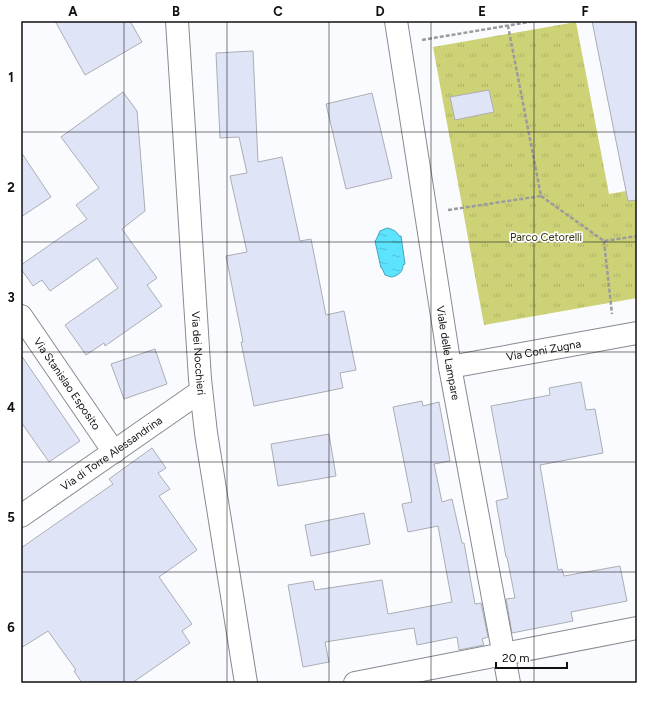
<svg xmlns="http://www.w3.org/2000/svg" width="658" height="704" font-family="Figtree,sans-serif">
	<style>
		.park { fill: url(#park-tufts) }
		.water { fill: url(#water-ripples); stroke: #45a4b8 }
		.building { fill: #dfe4f6; stroke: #acaeb5 }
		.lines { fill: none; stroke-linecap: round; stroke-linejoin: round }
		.minor-casing { stroke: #888a91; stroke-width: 24 }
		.path { stroke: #9b9b9e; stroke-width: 2.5; stroke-dasharray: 4 2; stroke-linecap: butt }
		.minor { stroke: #fff; stroke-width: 22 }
		.grid { fill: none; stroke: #101013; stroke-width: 1; stroke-opacity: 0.55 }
		.labels { text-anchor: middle; stroke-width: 3.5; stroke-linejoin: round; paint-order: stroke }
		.park-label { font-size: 11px; fill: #34350b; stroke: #fff }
		.street-label { font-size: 11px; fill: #101013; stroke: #fff }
		.neatline { fill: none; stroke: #101013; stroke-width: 1.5 }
		.grid-label { font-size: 13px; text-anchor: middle; font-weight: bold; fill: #101013 }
	</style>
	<defs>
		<pattern id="park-tufts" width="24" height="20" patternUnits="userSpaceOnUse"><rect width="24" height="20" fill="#cdd276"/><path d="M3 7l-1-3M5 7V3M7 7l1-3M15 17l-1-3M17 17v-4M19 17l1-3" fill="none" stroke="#afb365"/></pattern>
		<pattern id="water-ripples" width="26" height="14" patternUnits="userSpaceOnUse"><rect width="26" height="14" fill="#5ce3fe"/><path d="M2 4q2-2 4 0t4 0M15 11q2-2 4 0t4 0" fill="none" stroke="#4fc2d9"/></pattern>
	</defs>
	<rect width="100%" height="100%" fill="#fafbfe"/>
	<path class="park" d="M576,22L609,194L637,189V298L484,325L433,47Z"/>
	<path class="water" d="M387,228C392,229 397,231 399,236H401L405,264L403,265C403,272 398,276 391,277L385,275L382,268H381L375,241L376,240L380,231Z"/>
	<g class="building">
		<path d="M55,21H130L142,42L85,75Z"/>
		<path d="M592,21H637V200L628,201Z"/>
		<path d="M253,51L258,162L282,157L300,241L311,239L326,315L344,311L356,370L340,373L343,388L254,406L241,342H243L226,256L247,252L230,176L247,173L239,137L220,138L216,53Z"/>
		<path d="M489,90L494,112L455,120L450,97Z"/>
		<path d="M123,92L137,111L145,211L122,229L157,278L147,285L162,306L105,346L104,343L86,355L65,325L118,288L97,258L50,291L42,280L33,286L21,269V265L87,219L76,205L99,188L61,137Z"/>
		<path d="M372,93L392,178L346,189L326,104Z"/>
		<path d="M21,152L51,197L21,217Z"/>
		<path d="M155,349L167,384L124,399L111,364Z"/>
		<path d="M21,355L80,441L49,462L21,422Z"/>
		<path d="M581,382L586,410L595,409L603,453L540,465L558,570L562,569L564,576L620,566L627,601L571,612L573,621L512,633L506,599L515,598L507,557H506L496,501L508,498L491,406L550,395L549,388Z"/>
		<path d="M422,401L423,406L439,402L450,461L434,464L442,502L452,499L462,543H464L475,604L481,603L488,637L482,639L484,645L459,650L457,637L417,645L414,628L325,642L329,662L303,667L288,585L313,581L315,590L382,580L388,614L452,602L438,526L408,532L402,504L412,502L393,407Z"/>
		<path d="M329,434L336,476L278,486L271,444Z"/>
		<path d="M152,448L166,468L158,473L170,489L159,496L197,550L159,577L192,624L182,631L190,643L132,683H82L74,671L76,670L48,631L21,648V548L113,484L109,479Z"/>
		<path d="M364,513L370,544L311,556L305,525Z"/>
	</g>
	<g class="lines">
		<g class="minor-casing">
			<g id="minor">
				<path id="s1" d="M177,21L200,379L206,433L246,683"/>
				<path id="s2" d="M396,21L450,367L509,683"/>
				<path id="s3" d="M21,316L114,452"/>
				<path id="s4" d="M450,367L637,333"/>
				<path id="s5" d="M21,516L201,391"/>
				<path d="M355,683L637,628"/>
			</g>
		</g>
		<g class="path">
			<path d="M422,40L535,21"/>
			<path d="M541,196L604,241L637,236"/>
			<path d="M448,210L541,196L508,26"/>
			<path d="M604,241L612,314"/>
		</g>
		<use href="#minor" class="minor"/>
	</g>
	<path class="grid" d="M124,21V683M227,21V683M329,21V683M431,21V683M534,21V683M21,132H637M21,242H637M21,352H637M21,462H637M21,572H637"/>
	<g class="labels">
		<g class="park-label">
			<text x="546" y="241">Parco Cetorelli</text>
		</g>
		<g class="street-label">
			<text dy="4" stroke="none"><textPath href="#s4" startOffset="95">Via Coni Zugna</textPath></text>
			<text dy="4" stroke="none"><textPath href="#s1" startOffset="333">Via dei Nocchieri</textPath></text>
			<text dy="4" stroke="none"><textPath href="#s2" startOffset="336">Viale delle Lampare</textPath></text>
			<text dy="4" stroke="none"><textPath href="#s3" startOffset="82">Via Stanislao Esposito</textPath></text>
			<text dy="4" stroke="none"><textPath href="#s5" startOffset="110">Via di Torre Alessandrina</textPath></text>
		</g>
	</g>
	<rect width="658" height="704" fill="none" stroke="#ffffff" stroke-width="44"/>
	<path d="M496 662v6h71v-6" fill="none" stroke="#101013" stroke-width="2"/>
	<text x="502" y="662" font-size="12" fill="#101013" stroke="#ffffff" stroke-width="3" paint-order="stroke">20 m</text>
	<rect x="22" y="22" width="614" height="660" class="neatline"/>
	<g class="grid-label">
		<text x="73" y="16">A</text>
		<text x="176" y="16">B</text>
		<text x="278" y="16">C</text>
		<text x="380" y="16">D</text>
		<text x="482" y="16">E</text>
		<text x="585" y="16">F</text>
		<text x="11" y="82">1</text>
		<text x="11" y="192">2</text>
		<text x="11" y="302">3</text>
		<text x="11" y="412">4</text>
		<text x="11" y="522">5</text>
		<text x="11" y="632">6</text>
	</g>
</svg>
